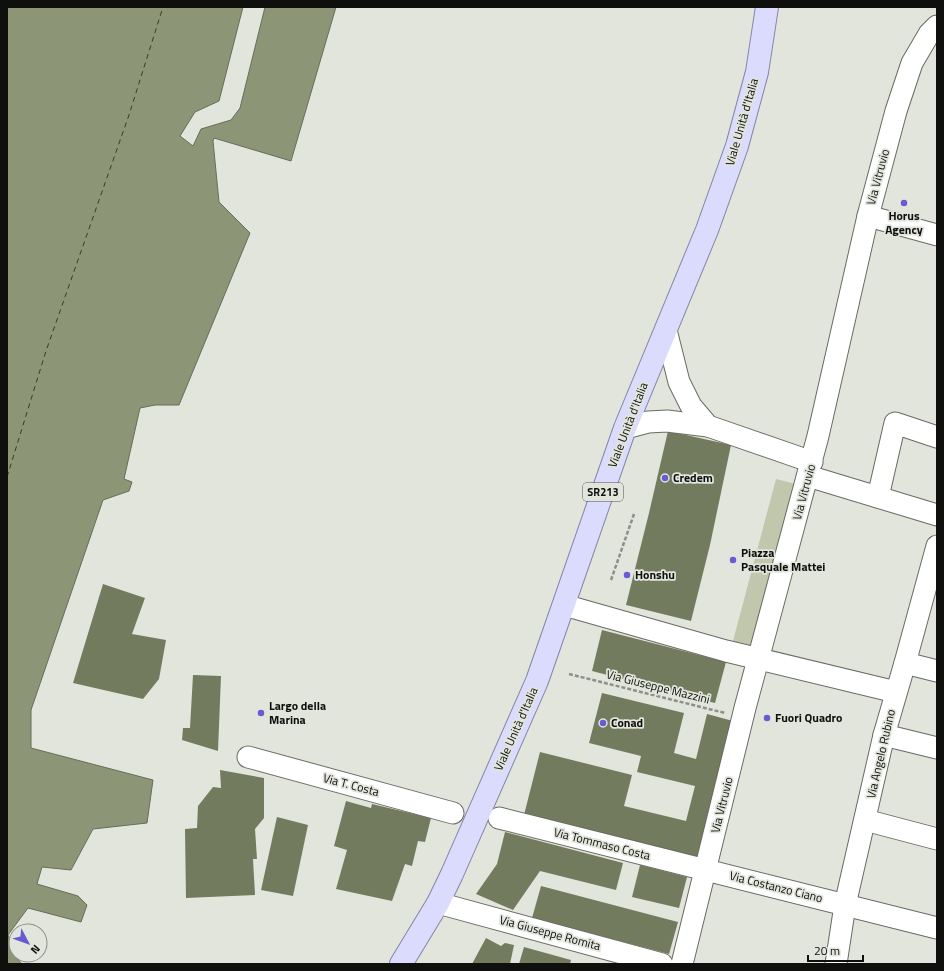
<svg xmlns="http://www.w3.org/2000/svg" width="944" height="971" font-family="'Titillium Web',sans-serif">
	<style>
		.green { fill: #c0c7ac }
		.water { fill: #8d9577; stroke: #676d57 }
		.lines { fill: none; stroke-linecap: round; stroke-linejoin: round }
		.ferry { stroke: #37410e; stroke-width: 1; stroke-dasharray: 5 4; stroke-linecap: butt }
		.building { fill: #737b5e }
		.minor-casing { stroke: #696b63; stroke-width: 23 }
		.major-casing { stroke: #8484a8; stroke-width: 24 }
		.path { stroke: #8d8f89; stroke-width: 2.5; stroke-dasharray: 4 2; stroke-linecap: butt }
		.minor { stroke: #fff; stroke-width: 21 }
		.major { stroke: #dbdbfd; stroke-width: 22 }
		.poi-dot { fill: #685ad3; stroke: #e2e5dc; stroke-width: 1.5 }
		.labels { text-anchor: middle; stroke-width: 3.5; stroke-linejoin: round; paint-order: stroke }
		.shield { fill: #e2e5dc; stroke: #4e504b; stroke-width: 1 }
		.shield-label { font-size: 11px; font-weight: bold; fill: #0f100d }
		.street-label { font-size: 12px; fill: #0f100d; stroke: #e2e5dc }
		.poi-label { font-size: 12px; font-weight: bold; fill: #0f100d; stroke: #e2e5dc; text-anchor: start }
	</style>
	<rect width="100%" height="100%" fill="#e2e5dc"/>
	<path class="green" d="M776,479L796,484L754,647L733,641Z"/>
	<path class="water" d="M7,7H243L219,101L195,112L180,136L193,146L201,129L231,120L240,108L265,7H336L291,161L214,138L213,141L219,202L250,233L179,405H155L140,408L124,479L132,482L129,491L103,500L31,710V748L153,780L147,823L93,829L71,870L42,867L37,884L78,896L87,905L81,922L28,908L8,935C12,944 15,958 22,964H7Z"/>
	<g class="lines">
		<path class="ferry" d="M7,477L46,351L129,115L163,7"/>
	</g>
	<g class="building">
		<path d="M668,431L731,445L710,545L691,621L626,605L649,513Z"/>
		<path d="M103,584L145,598L132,634L166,640L159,679L143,699L73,683Z"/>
		<path d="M602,630L726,662L715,703L592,671Z"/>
		<path d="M193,675L221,676L218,751L182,740L183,728H190Z"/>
		<path d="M602,693L684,713L674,753L696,759L707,714L733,721L698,859L524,815L540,752L632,775L624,806L686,821L695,786L637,772L641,756L589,743Z"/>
		<path d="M220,770L264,778V818L255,829L257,859H253L255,895L186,898L185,829L197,828L198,806L213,787L221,788Z"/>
		<path d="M346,801L371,808L372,804L431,818L425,842L418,841L412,866L405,864L392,901L336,889L347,850L334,846Z"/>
		<path d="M277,817L308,825L293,896L261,890Z"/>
		<path d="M505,832L623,863L616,890L540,871L513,910L476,894L497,864Z"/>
		<path d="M640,865L687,877L679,908L632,897Z"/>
		<path d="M541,886L678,922L669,954L532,918Z"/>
		<path d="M486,938L501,946L505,943L514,945L510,964H472Z"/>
		<path d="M524,947L571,960L570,964H519Z"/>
	</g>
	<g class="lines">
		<g class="minor-casing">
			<g id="minor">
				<path d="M868,216L937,235"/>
				<path d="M666,330L679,382L691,406L708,426L812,462"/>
				<path d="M625,428L648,422L667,421L708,426"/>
				<path d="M808,476L937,515"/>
				<path d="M878,497L895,423L937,437"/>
				<path d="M564,605L726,651L896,692"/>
				<path d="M905,663L937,671"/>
				<path d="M884,735L937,748"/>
				<path d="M248,757L453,813"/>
				<path d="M499,818L937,928"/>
				<path d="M865,820L937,839"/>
				<path d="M438,903L662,964"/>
				<path d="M682,964L745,708L818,436L868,216L896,111L912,63L929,34L937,26"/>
				<path d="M836,964L845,905L884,735L905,663L937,546"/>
			</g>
		</g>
		<g class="major-casing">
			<path id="major" d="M401,964L438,903L452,874L537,681L625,428L707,230L737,146L757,72L767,7"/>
		</g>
		<g class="path">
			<path d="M611,580L634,514"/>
			<path d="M569,674L725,713"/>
		</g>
		<use href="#minor" class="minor"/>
		<use href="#major" class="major"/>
	</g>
	<g class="poi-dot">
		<circle cx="904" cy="203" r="4"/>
		<circle cx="665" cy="478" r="4"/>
		<circle cx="733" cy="560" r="4"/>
		<circle cx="627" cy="575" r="4"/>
		<circle cx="261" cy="713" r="4"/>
		<circle cx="767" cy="718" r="4"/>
		<circle cx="603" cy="723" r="4"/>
	</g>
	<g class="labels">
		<rect class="shield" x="583" y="483" width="40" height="18" rx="3"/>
		<g class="shield-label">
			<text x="603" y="496">SR213</text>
		</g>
		<g class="street-label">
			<text transform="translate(742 122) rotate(-74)" y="4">Viale Unità d'Italia</text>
			<text transform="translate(878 177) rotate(-75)" y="4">Via Vitruvio</text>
			<text transform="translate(628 425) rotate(-69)" y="4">Viale Unità d'Italia</text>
			<text transform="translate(804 492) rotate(-75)" y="4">Via Vitruvio</text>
			<text transform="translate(658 687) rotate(14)" y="4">Via Giuseppe Mazzini</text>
			<text transform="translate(516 729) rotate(-66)" y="4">Viale Unità d'Italia</text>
			<text transform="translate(881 754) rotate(-77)" y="4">Via Angelo Rubino</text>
			<text transform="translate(351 785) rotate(15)" y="4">Via T. Costa</text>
			<text transform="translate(722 805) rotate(-76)" y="4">Via Vitruvio</text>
			<text transform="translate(602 844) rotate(14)" y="4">Via Tommaso Costa</text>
			<text transform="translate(776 887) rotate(14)" y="4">Via Costanzo Ciano</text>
			<text transform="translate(550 933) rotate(15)" y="4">Via Giuseppe Romita</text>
		</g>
		<g class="poi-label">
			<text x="904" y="220" text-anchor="middle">Horus<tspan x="904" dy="14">Agency</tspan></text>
			<text x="673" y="482">Credem</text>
			<text x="741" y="557">Piazza<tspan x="741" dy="14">Pasquale Mattei</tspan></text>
			<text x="635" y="579">Honshu</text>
			<text x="269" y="710">Largo della<tspan x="269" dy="14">Marina</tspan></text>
			<text x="775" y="722">Fuori Quadro</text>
			<text x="611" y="727">Conad</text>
		</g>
	</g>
	<rect width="944" height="971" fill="none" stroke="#0f100d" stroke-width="16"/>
	<g transform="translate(28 943) rotate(131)"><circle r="19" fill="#e2e5dc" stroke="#8e9089"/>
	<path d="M0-3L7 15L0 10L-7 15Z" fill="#685ad3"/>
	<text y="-6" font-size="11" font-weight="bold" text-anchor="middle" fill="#0f100d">N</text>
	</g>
	<path d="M808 955v6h55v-6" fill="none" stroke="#0f100d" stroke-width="2"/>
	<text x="814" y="955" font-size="12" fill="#0f100d" stroke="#e2e5dc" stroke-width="3" paint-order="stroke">20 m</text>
</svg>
